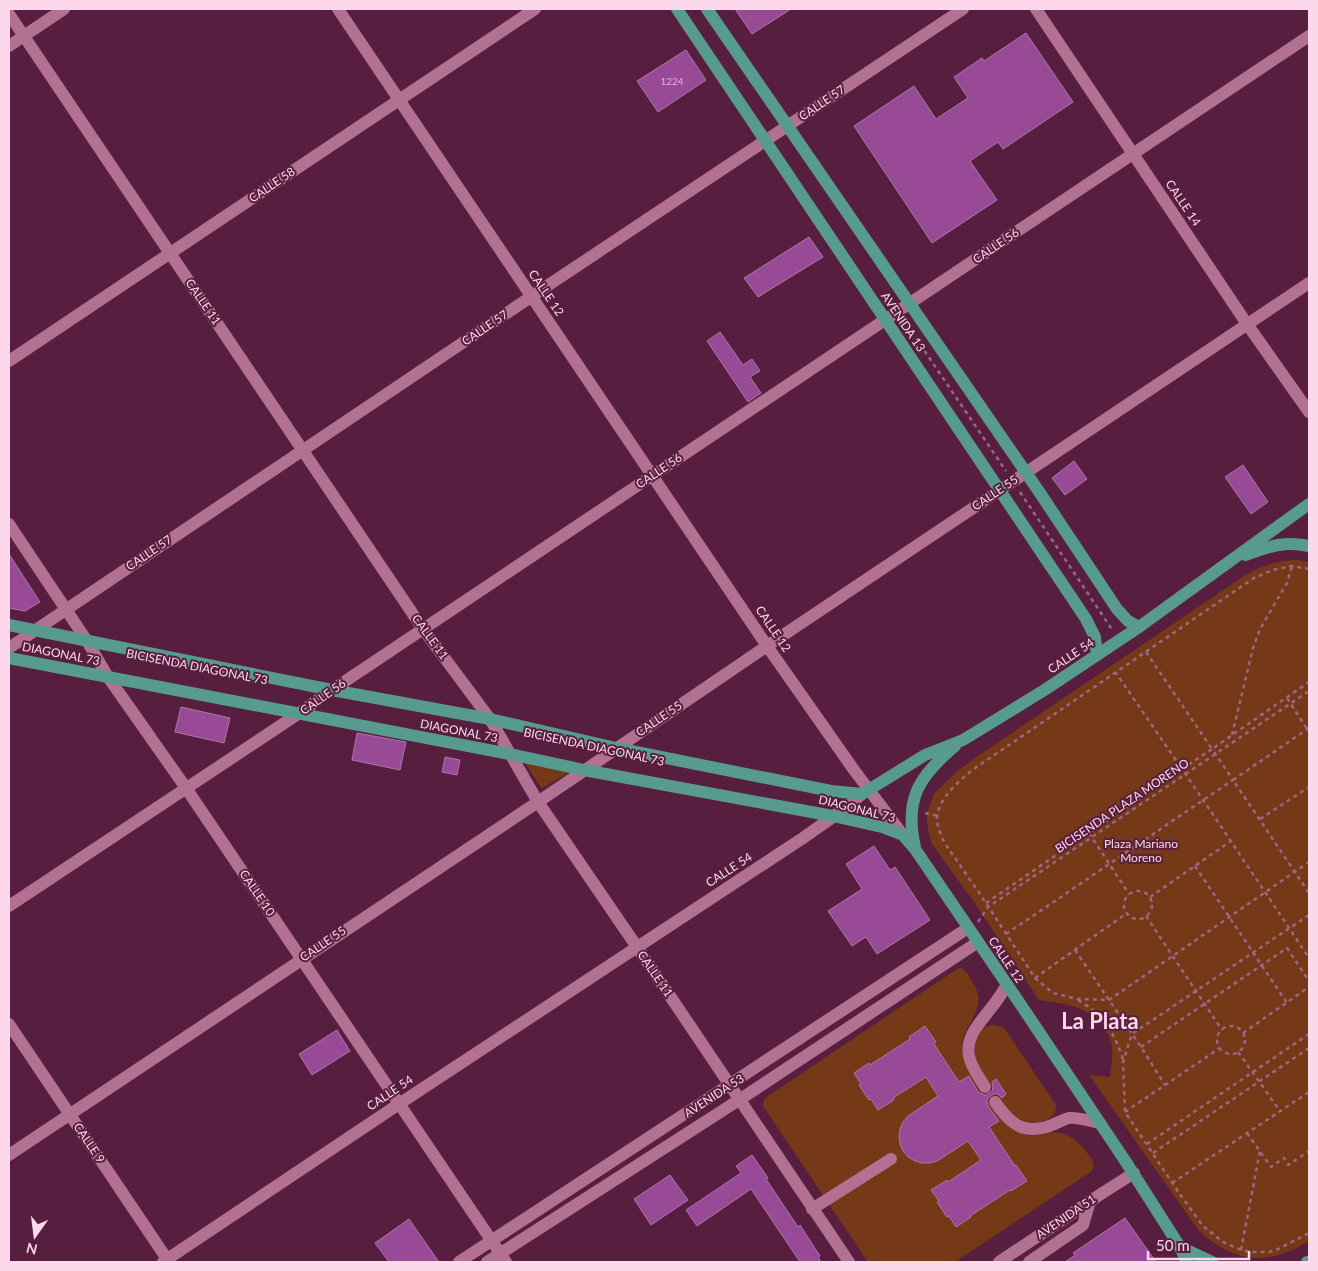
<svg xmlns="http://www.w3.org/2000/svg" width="1318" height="1271" font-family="Lato,sans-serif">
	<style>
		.green { fill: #753917 }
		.building { fill: #984a97; stroke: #ab77a9 }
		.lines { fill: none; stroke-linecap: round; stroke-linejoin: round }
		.path { stroke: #9a6884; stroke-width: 2.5; stroke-dasharray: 4 4; stroke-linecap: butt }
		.minor { stroke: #b27092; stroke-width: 12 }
		.major { stroke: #579b8f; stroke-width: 12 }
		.labels { text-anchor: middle; stroke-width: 4; stroke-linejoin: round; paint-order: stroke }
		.number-label { font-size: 10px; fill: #e4b4d5 }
		.street-label { font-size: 12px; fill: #fdd8ea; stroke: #581e40 }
		.park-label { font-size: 12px; fill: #f7dccf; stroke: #581e40 }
		.town-label { font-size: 22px; font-weight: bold; fill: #fdd8ea; stroke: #581e40 }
	</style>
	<rect width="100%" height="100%" fill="#581e40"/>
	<g class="green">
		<path d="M1298,560L1309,562V1241C1302,1246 1293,1250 1285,1253C1250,1265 1225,1254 1199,1231L1089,1075L1110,1077C1111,1066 1114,1052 1111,1041C1106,1027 1091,1014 1078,1008C1066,1003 1051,1002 1039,1000L974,902L932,844L929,834L927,822V813L934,794L955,773L975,758L1244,576C1263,565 1275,561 1298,560Z"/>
		<path d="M525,761L569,772L565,775L542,788L540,786L527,766Z"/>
		<path d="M961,968C967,971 970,977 973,983C991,1010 959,1026 962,1051C964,1067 991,1106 1002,1120C1010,1130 1022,1135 1035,1135C1040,1135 1045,1132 1050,1132C1066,1131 1080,1141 1088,1154C1092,1160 1095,1163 1092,1171L955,1262H868L763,1106V1104L765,1098L957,969Z"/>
		<path d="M993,1025L999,1026L1004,1028L1056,1105C1056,1113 1053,1117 1046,1120C1038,1123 1028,1124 1019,1120C1008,1114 1001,1102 994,1091C982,1074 968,1058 978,1036C981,1029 985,1026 993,1025Z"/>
	</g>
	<g class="building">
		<path d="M735,9H791L752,34Z"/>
		<path d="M1026,33L1073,102L1003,149L998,142L970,161L997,200L932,243L854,126L914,86L936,119L968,98L954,77L982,58L984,61Z"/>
		<path d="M686,50L706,80L658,112L637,81Z"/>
		<path d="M809,237L823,257L758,297L744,278Z"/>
		<path d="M720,332L743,365L752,359L760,371L750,377L761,393L748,402L707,341Z"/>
		<path d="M1074,461L1087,479L1065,495L1052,478Z"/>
		<path d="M1243,465L1268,502L1251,514L1225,477Z"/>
		<path d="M9,554L40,602L25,611L9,608Z"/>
		<path d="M181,707L230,718L224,743L175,732Z"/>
		<path d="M357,733L406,742L400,770L352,760Z"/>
		<path d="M445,757L460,760L457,775L442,772Z"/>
		<path d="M874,846L890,870L895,867L930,920L877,954L866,937L852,946L828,911L862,889L846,864Z"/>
		<path d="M925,1026L936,1042L934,1044L959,1082L969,1076L978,1092L982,1094L986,1095L992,1091L993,1087L992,1082L996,1079L1006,1094L1002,1098L998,1094H994L988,1098L987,1102L988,1106L999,1121L989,1127L1015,1166L1016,1165L1027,1181L1011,1191L1010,1190L970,1216L971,1217L956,1227L949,1216L947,1217L937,1202L939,1201L931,1190L947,1180L948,1182L981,1160L968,1141L937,1161L930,1163H922L915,1161L908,1157L903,1151L900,1144L899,1137L900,1129L903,1122L908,1116L938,1096L926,1077L893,1098L894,1100L878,1110L871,1099L869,1100L859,1085L861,1084L854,1073L869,1063L870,1065L910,1039L909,1037Z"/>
		<path d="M337,1030L350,1051L312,1075L299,1054Z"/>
		<path d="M752,1155L768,1178L766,1179L798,1227L800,1225L820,1256L818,1257L821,1262H800L751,1189L697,1226L686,1210L741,1173L736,1166Z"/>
		<path d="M670,1175L688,1200L651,1225L634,1199Z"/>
		<path d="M1125,1218L1156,1262H1065L1075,1255L1073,1253Z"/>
		<path d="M409,1219L439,1262H389L375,1243Z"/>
	</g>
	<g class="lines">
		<g class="path">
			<path d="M911,331L1006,471"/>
			<path d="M1020,492L1113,631"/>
			<path d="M1309,569L1292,566L1273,570L1254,578L971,771C957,783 938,799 937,819C937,826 941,835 944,842L982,897L1035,978L1053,993L1077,999L1109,1000L1309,862"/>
			<path d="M1146,652L1212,749L1309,682"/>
			<path d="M1287,698L1309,732"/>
			<path d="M1309,728L1233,780L1309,893"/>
			<path d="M1232,735L1253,648L1260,629L1287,583L1292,566"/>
			<path d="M925,813L938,816"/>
			<path d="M1260,819L1309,787"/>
			<path d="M1089,833L1129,894"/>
			<path d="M1195,866L1287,1003"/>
			<circle cx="1138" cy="905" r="14"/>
			<path d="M1150,897L1231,841"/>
			<path d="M986,903L1182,769L1116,673"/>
			<path d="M1309,915L1132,1034L1123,1062L1125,1112L1179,1193L1203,1226L1223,1242L1241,1250L1251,1252H1269L1278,1249L1309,1233"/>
			<path d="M1146,916L1222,1030"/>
			<path d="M978,922L988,907L1309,691"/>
			<path d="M1006,934C1082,883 1157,831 1233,780L1212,749L1182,769C1225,832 1267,895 1309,958"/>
			<path d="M1075,950L1141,1047L1165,1085"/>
			<path d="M1035,978L1127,913"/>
			<path d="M1078,1000C1101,1013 1116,1034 1123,1060"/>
			<circle cx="1231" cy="1040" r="14"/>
			<path d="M1243,1033L1309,987"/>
			<path d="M1141,1047L1287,948L1309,981"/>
			<path d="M1238,1052L1280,1111"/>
			<path d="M1125,1112L1220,1048"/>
			<path d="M1247,1133L1271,1167L1284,1158L1288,1165L1309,1151"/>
			<path d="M1147,1144L1309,1034"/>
			<path d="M1153,1153L1309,1048"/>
			<path d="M1172,1183L1309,1092"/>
			<path d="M1241,1250L1260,1151"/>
		</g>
		<g class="minor">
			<path d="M338,9L767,646L854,770L903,835"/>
			<path d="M1036,9L1247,324L1309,412"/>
			<path d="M9,14L423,629L490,719L538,802L637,947L849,1262"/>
			<path d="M9,46L64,9"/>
			<path d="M9,361L535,9"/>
			<path d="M9,524L87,641L108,677L186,788L506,1262"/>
			<path d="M9,648L541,290L963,9"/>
			<path d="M9,906L298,714L332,690L1309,36"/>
			<path d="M9,1024L169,1262"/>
			<path d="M985,1087C979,1077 971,1067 969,1056C965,1036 981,1022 991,1008C997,1001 1002,993 1007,985"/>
			<path d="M995,1102C1009,1122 1021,1134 1046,1127C1054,1125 1061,1120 1069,1118C1076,1117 1091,1121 1100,1123"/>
			<path d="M9,1155L538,802L767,646L1309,283"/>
			<path d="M812,1209L891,1159"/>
			<path d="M163,1262L399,1104L803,838L847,807L862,794"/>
			<path d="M459,1262L968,928"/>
			<path d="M487,1262L739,1100L978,942"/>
			<path d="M999,1262L1104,1192L1134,1173"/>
			<path d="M1029,1262L1083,1225L1090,1201"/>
		</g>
		<g class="major">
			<path d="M677,9L1086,619L1095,637L1097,655"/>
			<path d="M707,9L1040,493L1117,609L1128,621L1139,627"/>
			<path d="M1246,555C1270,546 1284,541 1309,546"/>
			<path d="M9,625L332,690L490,719L616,748L831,791L862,794L925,755L963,740L1046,689L1139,627L1309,504"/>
			<path d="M9,658L510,754L584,770L833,816L882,827L903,835L915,849L1023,1008L1124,1159L1180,1247L1187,1262"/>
			<path d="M915,847C904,799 919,776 955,746"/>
			<path d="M1180,1247L1212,1262"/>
			<path d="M1307,1262H1309"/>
		</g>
	</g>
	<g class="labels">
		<g class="number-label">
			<text x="672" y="85">1224</text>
		</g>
		<g class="street-label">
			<text transform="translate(822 103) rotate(-34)" y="4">CALLE 57</text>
			<text transform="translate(272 185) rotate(-34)" y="4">CALLE 58</text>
			<text transform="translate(1183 203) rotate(56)" y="4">CALLE 14</text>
			<text transform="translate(996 246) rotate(-34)" y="4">CALLE 56</text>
			<text transform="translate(546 293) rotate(56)" y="4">CALLE 12</text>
			<text transform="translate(203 302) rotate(56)" y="4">CALLE 11</text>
			<text transform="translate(903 322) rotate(56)" y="4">AVENIDA 13</text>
			<text transform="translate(485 328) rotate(-34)" y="4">CALLE 57</text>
			<text transform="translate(659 471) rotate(-34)" y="4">CALLE 56</text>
			<text transform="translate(995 493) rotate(-34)" y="4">CALLE 55</text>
			<text transform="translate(149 553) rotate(-34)" y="4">CALLE 57</text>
			<text transform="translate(773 629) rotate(56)" y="4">CALLE 12</text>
			<text transform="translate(430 637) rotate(54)" y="4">CALLE 11</text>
			<text transform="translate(61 654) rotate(11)" y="4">DIAGONAL 73</text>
			<text transform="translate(1071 656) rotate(-34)" y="4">CALLE 54</text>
			<text transform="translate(197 667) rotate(11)" y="4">BICISENDA DIAGONAL 73</text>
			<text transform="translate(323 697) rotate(-35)" y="4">CALLE 56</text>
			<text transform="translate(659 719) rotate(-34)" y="4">CALLE 55</text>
			<text transform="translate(459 731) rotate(11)" y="4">DIAGONAL 73</text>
			<text transform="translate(594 747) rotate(12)" y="4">BICISENDA DIAGONAL 73</text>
			<text transform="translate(1122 806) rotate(-34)" y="4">BICISENDA PLAZA MORENO</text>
			<text transform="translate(857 809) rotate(14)" y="4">DIAGONAL 73</text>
			<text transform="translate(729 870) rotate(-33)" y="4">CALLE 54</text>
			<text transform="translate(257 893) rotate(56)" y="4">CALLE 10</text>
			<text transform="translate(323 944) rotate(-34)" y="4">CALLE 55</text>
			<text transform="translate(1006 960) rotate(56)" y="4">CALLE 12</text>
			<text transform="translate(655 974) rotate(56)" y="4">CALLE 11</text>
			<text transform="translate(390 1093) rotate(-34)" y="4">CALLE 54</text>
			<text transform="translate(714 1096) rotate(-33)" y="4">AVENIDA 53</text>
			<text transform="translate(89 1143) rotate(56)" y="4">CALLE 9</text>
			<text transform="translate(1066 1217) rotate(-34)" y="4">AVENIDA 51</text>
		</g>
		<g class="park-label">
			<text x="1141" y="848">Plaza Mariano<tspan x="1141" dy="14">Moreno</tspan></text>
		</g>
		<g class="town-label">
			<text x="1100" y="1029">La Plata</text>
		</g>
	</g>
	<rect width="1318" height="1271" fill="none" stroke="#fdd8ea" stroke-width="20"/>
	<g transform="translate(35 1236) rotate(194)" stroke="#581e40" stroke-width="4" paint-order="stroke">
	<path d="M0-4L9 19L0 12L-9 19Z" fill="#fdd8ea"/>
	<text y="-8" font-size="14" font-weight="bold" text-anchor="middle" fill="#fdd8ea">N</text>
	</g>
	<path d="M1148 1251v8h101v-8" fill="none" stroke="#fdd8ea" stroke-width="2.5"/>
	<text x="1156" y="1251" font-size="15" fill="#fdd8ea" stroke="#581e40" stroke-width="4" paint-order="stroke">50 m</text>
</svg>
